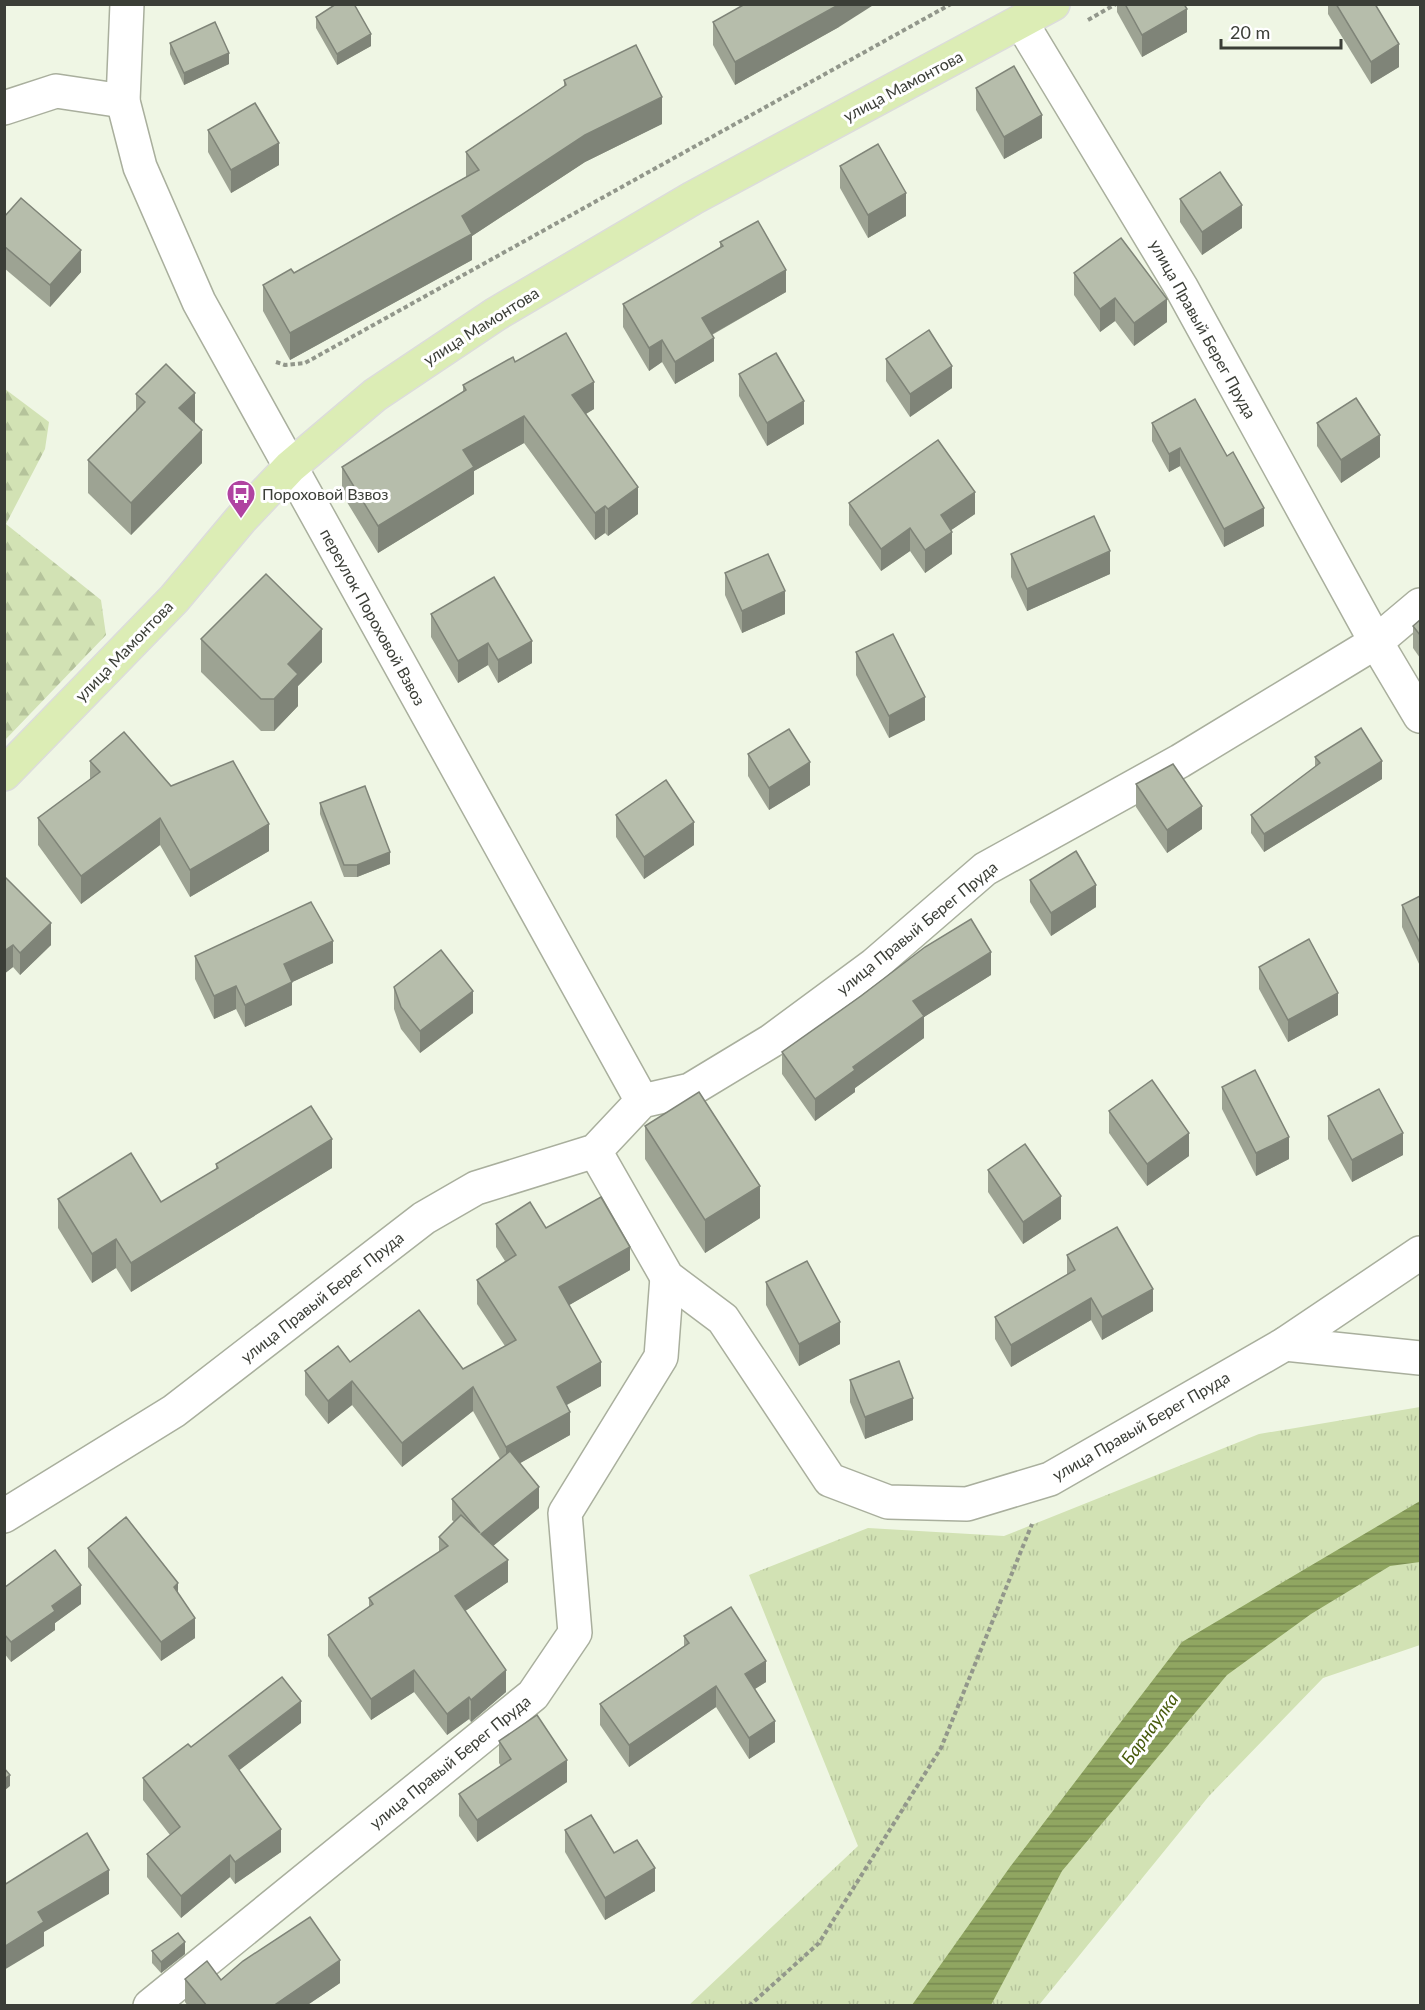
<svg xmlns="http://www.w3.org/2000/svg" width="1425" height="2010" font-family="Lato,sans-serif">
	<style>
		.grass { fill: url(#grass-tufts) }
		.forest { fill: url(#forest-firs) }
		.water { fill: url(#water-rules) }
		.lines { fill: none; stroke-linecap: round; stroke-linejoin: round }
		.minor-casing { stroke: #a9af9d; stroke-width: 36 }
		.major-casing { stroke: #dcdcdb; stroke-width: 36 }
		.path { stroke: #92978b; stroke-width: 4; stroke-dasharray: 4.5 3; stroke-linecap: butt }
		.minor { stroke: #fff; stroke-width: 33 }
		.major { stroke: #dcedb5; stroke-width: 33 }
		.wall { fill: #9da393 }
		.shaded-wall { fill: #7f8478 }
		.building { fill: #b6bdab; stroke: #7f8478; stroke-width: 1.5 }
		.labels { text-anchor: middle; stroke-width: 6; stroke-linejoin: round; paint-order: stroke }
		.street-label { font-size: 16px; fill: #3b3e37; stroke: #fff }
		.poi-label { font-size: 16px; fill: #3b3e37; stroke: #fff; text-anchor: start }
		.water-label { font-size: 18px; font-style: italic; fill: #495c0e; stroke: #fff }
	</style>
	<defs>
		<pattern id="grass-tufts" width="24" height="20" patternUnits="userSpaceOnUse" patternTransform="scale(1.5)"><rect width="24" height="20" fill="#d2e2b4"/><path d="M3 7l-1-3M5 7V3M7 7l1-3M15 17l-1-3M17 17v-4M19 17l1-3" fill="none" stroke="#b5c39b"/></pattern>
		<pattern id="forest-firs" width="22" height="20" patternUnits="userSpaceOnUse" patternTransform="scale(1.5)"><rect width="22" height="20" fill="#d2e2b4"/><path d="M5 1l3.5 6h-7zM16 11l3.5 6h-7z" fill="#b5c39b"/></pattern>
		<pattern id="water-rules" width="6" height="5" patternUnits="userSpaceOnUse" patternTransform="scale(1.5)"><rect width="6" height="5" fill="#90a661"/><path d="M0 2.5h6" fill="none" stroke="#778951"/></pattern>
	</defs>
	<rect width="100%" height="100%" fill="#eff6e4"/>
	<path class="grass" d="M1420,1407V1645L1323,1678L1209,1796L1039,2005L688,2006L858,1846L749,1575L868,1528L1004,1536L1259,1434Z"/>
	<path class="forest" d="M5,389L49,422L45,449L6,524L101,600L106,635L5,740Z"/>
	<path class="water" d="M1420,1501V1562L1390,1566L1311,1614L1227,1675L1062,1871L991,2005H912L1010,1867L1182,1642Z"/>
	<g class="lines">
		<g class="minor-casing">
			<g id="minor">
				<path d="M127,4L123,101L140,167L199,302L642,1101"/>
				<path d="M1021,22L1181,287L1376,642L1420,716"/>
				<path d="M4,108L56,91L123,101"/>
				<path d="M595,1151L667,1277L723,1319L830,1480L888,1502L967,1504L1050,1479L1285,1344L1420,1253"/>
				<path d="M1285,1344L1420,1358"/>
				<path d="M4,1516L174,1411L424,1218L476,1188L595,1151L642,1101L690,1090L771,1041L874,965L985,869L1180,761L1376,642L1420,605"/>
				<path d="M150,2006L533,1695L575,1633L565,1513L661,1357L667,1277"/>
			</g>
		</g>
		<g class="major-casing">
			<path id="major" d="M4,774L174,599L241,519L290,467L375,395L496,314L693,198L1053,4"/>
		</g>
		<g class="path">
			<path d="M1088,20L1116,4"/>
			<path d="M276,362L285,365L305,363L951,4"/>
			<path d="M749,2006L819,1943L941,1748L1032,1524"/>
		</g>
		<use href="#minor" class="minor"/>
		<use href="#major" class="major"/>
	</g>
	<g class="wall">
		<path d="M1117,4H1184L1187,32L1142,57L1117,12Z"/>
		<path d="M1328,4H1375L1399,67L1371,84L1328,14Z"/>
		<path d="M316,17L371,46L337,65L316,28Z"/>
		<path d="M713,22L839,27L735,85L713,45Z"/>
		<path d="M170,43L229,64L184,85L170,54Z"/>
		<path d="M564,80L662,124L585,162L472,236V260L290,360L263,311V285L294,273L466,177V152L564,87Z"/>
		<path d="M976,88L1042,138L1004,159L976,110Z"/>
		<path d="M208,130L279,165L231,193L208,152Z"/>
		<path d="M840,166L906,216L868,238L840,188Z"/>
		<path d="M1180,199L1242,228L1202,255L1180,222Z"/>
		<path d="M4,217L81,272L50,307L4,268Z"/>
		<path d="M720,242L786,292L712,335L714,361L675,384L662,362L649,371L623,327V304L720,248Z"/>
		<path d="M1074,273L1167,322L1134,346L1115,321L1100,332L1074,295Z"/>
		<path d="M886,359L952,388L910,417L886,381Z"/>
		<path d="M515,362L594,409L586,414L638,514L608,536L605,533L595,540L524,443L474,471V494L378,553L342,494V467L463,392V385Z"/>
		<path d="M739,374L804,424L767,446L739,396Z"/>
		<path d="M136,394L195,423L202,463L131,535L88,493V460L136,411Z"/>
		<path d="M1195,399L1264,526L1224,547L1180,466L1169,472L1152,441V423Z"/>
		<path d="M1317,423L1380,457L1341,483L1317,446Z"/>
		<path d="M849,503L975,514L951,530L952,554L925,573L910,551L881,571L849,525Z"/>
		<path d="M1011,554L1110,574L1027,611L1011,577Z"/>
		<path d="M725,573L785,614L742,633L725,595Z"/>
		<path d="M431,614L532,663L498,683L488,665L458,683L431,637Z"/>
		<path d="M1420,620V658L1413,648V626Z"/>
		<path d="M201,639L322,662L298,686V706L274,731H261L201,672Z"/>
		<path d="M856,652L925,720L889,738L856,675Z"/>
		<path d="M748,754L810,785L769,810L748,776Z"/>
		<path d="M1315,757L1382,779L1264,852L1251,833V815L1315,767Z"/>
		<path d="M90,761L171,786L269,851L190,897L160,845L81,904L38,845V818L90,780Z"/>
		<path d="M1136,784L1202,829L1167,853L1136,807Z"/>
		<path d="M320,803L390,864L357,877H344L320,814Z"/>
		<path d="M616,815L694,845L644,879L616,837Z"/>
		<path d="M4,876L51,945L20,975L13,967L4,974Z"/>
		<path d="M1030,880L1096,907L1051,936L1030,902Z"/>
		<path d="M1420,896V966L1402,927V905Z"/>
		<path d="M195,956L333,963L292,982V1005L245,1027L236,1009L214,1019L195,979Z"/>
		<path d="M1259,967L1338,1015L1288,1042L1259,989Z"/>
		<path d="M991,975L924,1017V1038L855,1088V1092L815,1121L782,1074V1052Z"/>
		<path d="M394,987L473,1013L420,1053L401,1029L394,1009Z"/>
		<path d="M1222,1087L1289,1159L1256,1176L1222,1109Z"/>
		<path d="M1109,1111L1189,1156L1147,1186L1109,1133Z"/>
		<path d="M1328,1116L1403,1155L1352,1182L1328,1139Z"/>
		<path d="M645,1126L760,1218L705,1253L645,1159Z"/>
		<path d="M216,1164L332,1168L131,1292L116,1268L92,1283L58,1228V1199L161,1202L216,1169Z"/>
		<path d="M988,1170L1061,1219L1023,1244L988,1192Z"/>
		<path d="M496,1224L546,1228L630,1270L569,1305L601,1386L567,1405L570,1435L520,1463L539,1508L493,1546L508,1582L465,1611L506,1692L471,1722L469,1719L447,1735L414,1692L371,1720L328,1656V1635L369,1607V1598L439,1553V1537L454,1522L452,1520V1499L500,1459L473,1411L402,1467L352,1405L328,1424L305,1395V1371L350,1362L463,1369L505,1346L477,1304V1280L505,1261L496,1247Z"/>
		<path d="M1067,1255L1153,1311L1102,1340L1091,1320L1011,1367L995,1339V1317L1067,1275Z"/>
		<path d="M766,1282L840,1344L799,1366L766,1305Z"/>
		<path d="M850,1380L913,1420L865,1439L850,1402Z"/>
		<path d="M88,1548L195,1638L161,1661L88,1567Z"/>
		<path d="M4,1588L81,1604L55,1623V1630L11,1662L4,1653Z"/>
		<path d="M684,1636L766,1682L755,1689L775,1742L749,1759L716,1707L629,1767L600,1725V1704L684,1646Z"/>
		<path d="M301,1723L239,1770L281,1852L235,1884L230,1877L181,1918L147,1877V1854L170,1835L143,1800V1778L191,1747Z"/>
		<path d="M499,1741L567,1782L477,1842L459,1816V1794L501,1766L499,1763Z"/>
		<path d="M565,1830L614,1853L655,1891L605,1920L565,1852Z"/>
		<path d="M152,1951L185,1954L161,1973L152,1963Z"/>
		<path d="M185,1979L221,1980L340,1983L306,2006H188L185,2002Z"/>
	</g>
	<g class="shaded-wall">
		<path d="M840,4H875L839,27L735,85V62Z"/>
		<path d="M1187,9V32L1142,57V35Z"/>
		<path d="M371,34V46L337,65V54Z"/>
		<path d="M1399,44V67L1371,84V62Z"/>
		<path d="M229,53V64L184,85V73Z"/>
		<path d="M662,97V124L585,162L472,236V260L290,360V333L462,216L585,135Z"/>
		<path d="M1042,115V138L1004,159V137Z"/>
		<path d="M279,143V165L231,193V170Z"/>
		<path d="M906,193V216L868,238V215Z"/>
		<path d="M1242,205V228L1202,255V232Z"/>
		<path d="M81,250V272L50,307V285Z"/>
		<path d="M786,270V292L702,340V318Z"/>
		<path d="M1115,298V321L1100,332V309Z"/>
		<path d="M1167,299V322L1134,346V323Z"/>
		<path d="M714,338V361L675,384V362Z"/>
		<path d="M662,340V362L649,371V348Z"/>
		<path d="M952,366V388L910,417V394Z"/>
		<path d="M594,382V409L572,422V395Z"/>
		<path d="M195,393V426L179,408Z"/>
		<path d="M804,401V424L767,446V423Z"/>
		<path d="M524,416V443L474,471V494L378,553V526L463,450Z"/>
		<path d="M202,430V463L131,535V503Z"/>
		<path d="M1380,435V457L1341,483V460Z"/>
		<path d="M1180,448V466L1169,472V454Z"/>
		<path d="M638,487V514L608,536V509Z"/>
		<path d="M975,492V514L941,537V515Z"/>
		<path d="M605,506V533L595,540V513Z"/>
		<path d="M1264,508V526L1224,547V529Z"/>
		<path d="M910,528V551L881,571V549Z"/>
		<path d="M952,532V554L925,573V550Z"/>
		<path d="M1110,551V574L1027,611V589Z"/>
		<path d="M785,591V614L742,633V611Z"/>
		<path d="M322,629V662L298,686V706L274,731V699L288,664Z"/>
		<path d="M532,641V663L498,683V660Z"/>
		<path d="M488,643V665L458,683V661Z"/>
		<path d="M925,697V720L889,738V716Z"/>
		<path d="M1382,761V779L1264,852V834Z"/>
		<path d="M810,762V785L769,810V788Z"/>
		<path d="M1202,806V829L1167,853V830Z"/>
		<path d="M160,818V845L81,904V876Z"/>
		<path d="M694,822V845L644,879V857Z"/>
		<path d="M269,824V851L190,897V870Z"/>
		<path d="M390,852V864L357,877V865Z"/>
		<path d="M1096,885V907L1051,936V913Z"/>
		<path d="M51,923V945L20,975V953Z"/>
		<path d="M333,941V963L284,986V964Z"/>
		<path d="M13,945V967L4,974V951Z"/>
		<path d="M991,952V975L924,1017V1038L855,1088V1092L815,1121V1099L853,1067L913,1001Z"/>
		<path d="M292,982V1005L245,1027V1005Z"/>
		<path d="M236,986V1009L214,1019V996Z"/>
		<path d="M473,991V1013L420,1053V1031Z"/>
		<path d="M1338,993V1015L1288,1042V1020Z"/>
		<path d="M1189,1133V1156L1147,1186V1164Z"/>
		<path d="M1403,1133V1155L1352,1182V1160Z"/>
		<path d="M1289,1137V1159L1256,1176V1153Z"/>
		<path d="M332,1139V1168L131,1292V1263Z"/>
		<path d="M760,1186V1218L705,1253V1220Z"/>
		<path d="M1061,1196V1219L1023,1244V1222Z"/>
		<path d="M116,1239V1268L92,1283V1254Z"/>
		<path d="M630,1247V1270L559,1311V1287Z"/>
		<path d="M1153,1289V1311L1102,1340V1317Z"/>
		<path d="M1091,1298V1320L1011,1367V1345Z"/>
		<path d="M840,1322V1344L799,1366V1344Z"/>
		<path d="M601,1362V1386L557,1410V1387Z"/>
		<path d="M352,1381V1405L328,1424V1401Z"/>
		<path d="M473,1387V1411L402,1467V1443Z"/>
		<path d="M913,1398V1420L865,1439V1417Z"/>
		<path d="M570,1412V1435L506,1471V1447Z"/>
		<path d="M539,1487V1508L481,1556V1534Z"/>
		<path d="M508,1560V1582L455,1618V1596Z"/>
		<path d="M178,1583V1603L174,1587Z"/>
		<path d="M81,1585V1604L55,1623V1630L11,1662V1642L52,1606Z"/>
		<path d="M195,1618V1638L161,1661V1642Z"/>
		<path d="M766,1661V1682L745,1695V1674Z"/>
		<path d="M414,1670V1692L371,1720V1699Z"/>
		<path d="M506,1670V1692L471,1722V1700Z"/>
		<path d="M716,1686V1707L629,1767V1745Z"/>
		<path d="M469,1697V1719L447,1735V1714Z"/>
		<path d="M301,1701V1723L229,1778V1756Z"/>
		<path d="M775,1721V1742L749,1759V1738Z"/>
		<path d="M567,1760V1782L477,1842V1820Z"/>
		<path d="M10,1775V1786L4,1791V1779Z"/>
		<path d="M281,1829V1852L235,1884V1862Z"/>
		<path d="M230,1855V1877L181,1918V1896Z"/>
		<path d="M655,1868V1891L605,1920V1898Z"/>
		<path d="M109,1870V1894L44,1932V1946L4,1970V1947L38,1912Z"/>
		<path d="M185,1942V1954L161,1973V1962Z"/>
		<path d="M340,1960V1983L306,2006H273Z"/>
	</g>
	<g class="building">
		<path d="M336,4H354L371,34L337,54L316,17Z"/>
		<path d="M745,4H840L735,62L713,22Z"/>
		<path d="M1125,4H1184L1187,9L1142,35Z"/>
		<path d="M1336,4H1375L1399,44L1371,62Z"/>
		<path d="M215,22L229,53L184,73L170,43Z"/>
		<path d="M636,45L662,97L585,135L462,216L472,234L290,333L263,285L291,269L294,273L479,170L466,152L566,85L564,80Z"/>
		<path d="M1014,66L1042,115L1004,137L976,88Z"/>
		<path d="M255,103L279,143L231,170L208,130Z"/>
		<path d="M878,144L906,193L868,215L840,166Z"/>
		<path d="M1220,172L1242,205L1202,232L1180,199Z"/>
		<path d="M21,198L81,250L50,285L4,246V217Z"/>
		<path d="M758,221L786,270L702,318L714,338L675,362L662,340L649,348L623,304L723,246L720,242Z"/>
		<path d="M1121,238L1167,299L1134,323L1115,298L1100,309L1074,273Z"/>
		<path d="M929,330L952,366L910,394L886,359Z"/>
		<path d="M566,333L594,382L572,395L638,487L608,509L605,506L595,513L524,416L463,450L474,467L378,526L342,467L466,390L463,385L513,357L515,362Z"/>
		<path d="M776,353L804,401L767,423L739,374Z"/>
		<path d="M166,364L195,393L179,408L202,430L131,503L88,460L145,402L136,394Z"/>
		<path d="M1356,398L1380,435L1341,460L1317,423Z"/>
		<path d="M1195,399L1227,456L1233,452L1264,508L1224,529L1180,448L1169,454L1152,423Z"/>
		<path d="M938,440L975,492L941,515L952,532L925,550L910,528L881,549L849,503Z"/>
		<path d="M1094,516L1110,551L1027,589L1011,554Z"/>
		<path d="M768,554L785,591L742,611L725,573Z"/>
		<path d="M266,574L322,629L288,664L298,674L274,699H261L201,639Z"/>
		<path d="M494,577L532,641L498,660L488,643L458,661L431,614Z"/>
		<path d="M1420,620V635L1413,626Z"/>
		<path d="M893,634L925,697L889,716L856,652Z"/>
		<path d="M1361,728L1382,761L1264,834L1251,815L1320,763L1315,757Z"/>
		<path d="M789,729L810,762L769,788L748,754Z"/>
		<path d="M124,732L171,786L233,761L269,824L190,870L160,818L81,876L38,818L100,772L90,761Z"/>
		<path d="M1173,764L1202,806L1167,830L1136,784Z"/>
		<path d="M666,780L694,822L644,857L616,815Z"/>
		<path d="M365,786L390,852L357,865H344L320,803Z"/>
		<path d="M1076,851L1096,885L1051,913L1030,880Z"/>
		<path d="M4,876L51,923L20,953L13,945L4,951Z"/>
		<path d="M1420,896V943L1402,905Z"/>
		<path d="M311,902L333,941L284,964L292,982L245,1005L236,986L214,996L195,956Z"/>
		<path d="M971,919L991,952L913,1001L924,1016L853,1067L855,1070L815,1099L782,1052L861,996L925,947Z"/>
		<path d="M1309,939L1338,993L1288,1020L1259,967Z"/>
		<path d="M441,950L473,991L420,1031L401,1007L394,987Z"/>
		<path d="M1255,1070L1289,1137L1256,1153L1222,1087Z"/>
		<path d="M1152,1080L1189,1133L1147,1164L1109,1111Z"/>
		<path d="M1379,1089L1403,1133L1352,1160L1328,1116Z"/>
		<path d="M699,1092L760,1186L705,1220L645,1126Z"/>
		<path d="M311,1106L332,1139L131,1263L116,1239L92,1254L58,1199L131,1153L161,1202L218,1168L216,1164Z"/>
		<path d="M1025,1144L1061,1196L1023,1222L988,1170Z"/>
		<path d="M601,1197L630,1247L559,1287L601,1362L557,1387L570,1412L506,1447L473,1387L402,1443L352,1381L328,1401L305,1371L338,1346L350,1362L419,1310L463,1369L516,1340L477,1280L516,1255L496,1224L530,1202L546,1228Z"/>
		<path d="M1117,1227L1153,1289L1102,1317L1091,1298L1011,1345L995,1317L1075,1270L1067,1255Z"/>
		<path d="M807,1261L840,1322L799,1344L766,1282Z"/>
		<path d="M899,1361L913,1398L865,1417L850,1380Z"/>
		<path d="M510,1451L539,1487L481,1534L508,1560L455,1596L506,1670L471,1700L469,1697L447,1714L414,1670L371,1699L328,1635L373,1604L369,1598L448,1546L439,1537L461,1515L480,1533L452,1499Z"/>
		<path d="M126,1517L178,1583L174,1587L195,1618L161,1642L88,1548Z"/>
		<path d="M55,1550L81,1585L52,1606L55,1611L11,1642L4,1634V1588Z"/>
		<path d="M731,1607L766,1661L745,1674L775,1721L749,1738L716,1686L629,1745L600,1704L689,1643L684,1636Z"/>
		<path d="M282,1677L301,1701L229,1756L281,1829L235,1862L230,1855L181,1896L147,1854L180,1827L143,1778L188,1744L191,1747Z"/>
		<path d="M537,1715L567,1760L477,1820L459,1794L511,1759L499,1741Z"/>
		<path d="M4,1768L10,1775L4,1779Z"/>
		<path d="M591,1815L614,1853L637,1840L655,1868L605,1898L565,1830Z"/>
		<path d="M87,1833L109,1870L38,1912L44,1922L4,1947V1885Z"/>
		<path d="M310,1917L340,1960L273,2006H207L185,1979L207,1961L221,1980L243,1961Z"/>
		<path d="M178,1933L185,1942L161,1962L152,1951Z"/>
	</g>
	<defs>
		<g id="bus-pin" transform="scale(1.5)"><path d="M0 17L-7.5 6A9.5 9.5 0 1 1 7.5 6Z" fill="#b043a1" stroke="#fff"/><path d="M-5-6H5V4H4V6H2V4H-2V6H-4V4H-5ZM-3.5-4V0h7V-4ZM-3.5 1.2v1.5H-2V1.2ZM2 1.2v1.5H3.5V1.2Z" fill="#fff"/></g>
	</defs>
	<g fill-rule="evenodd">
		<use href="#bus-pin" x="241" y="494"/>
	</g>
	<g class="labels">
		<g class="street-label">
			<text transform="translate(903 86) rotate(-28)" y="6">улица Мамонтова</text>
			<text transform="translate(481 326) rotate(-32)" y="6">улица Мамонтова</text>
			<text transform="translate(1203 329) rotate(61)" y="6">улица Правый Берег Пруда</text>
			<text transform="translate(373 617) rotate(61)" y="6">переулок Пороховой Взвоз</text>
			<text transform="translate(124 651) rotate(-46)" y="6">улица Мамонтова</text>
			<text transform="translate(917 928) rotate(-39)" y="6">улица Правый Берег Пруда</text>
			<text transform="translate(322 1297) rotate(-38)" y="6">улица Правый Берег Пруда</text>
			<text transform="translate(1141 1426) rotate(-30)" y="6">улица Правый Берег Пруда</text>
			<text transform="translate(450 1762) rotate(-39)" y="6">улица Правый Берег Пруда</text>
		</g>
		<g class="poi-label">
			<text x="262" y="500">Пороховой Взвоз</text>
		</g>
		<g class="water-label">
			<text transform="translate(1150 1729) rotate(-54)" y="6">Барнаулка</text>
		</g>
	</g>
	<rect width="1425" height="2010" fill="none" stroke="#3b3e37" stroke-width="12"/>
	<path d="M1221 39v9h120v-9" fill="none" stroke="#3b3e37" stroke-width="3"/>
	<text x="1230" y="39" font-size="18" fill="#3b3e37" stroke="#ffffff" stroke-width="4.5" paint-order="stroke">20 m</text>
</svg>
